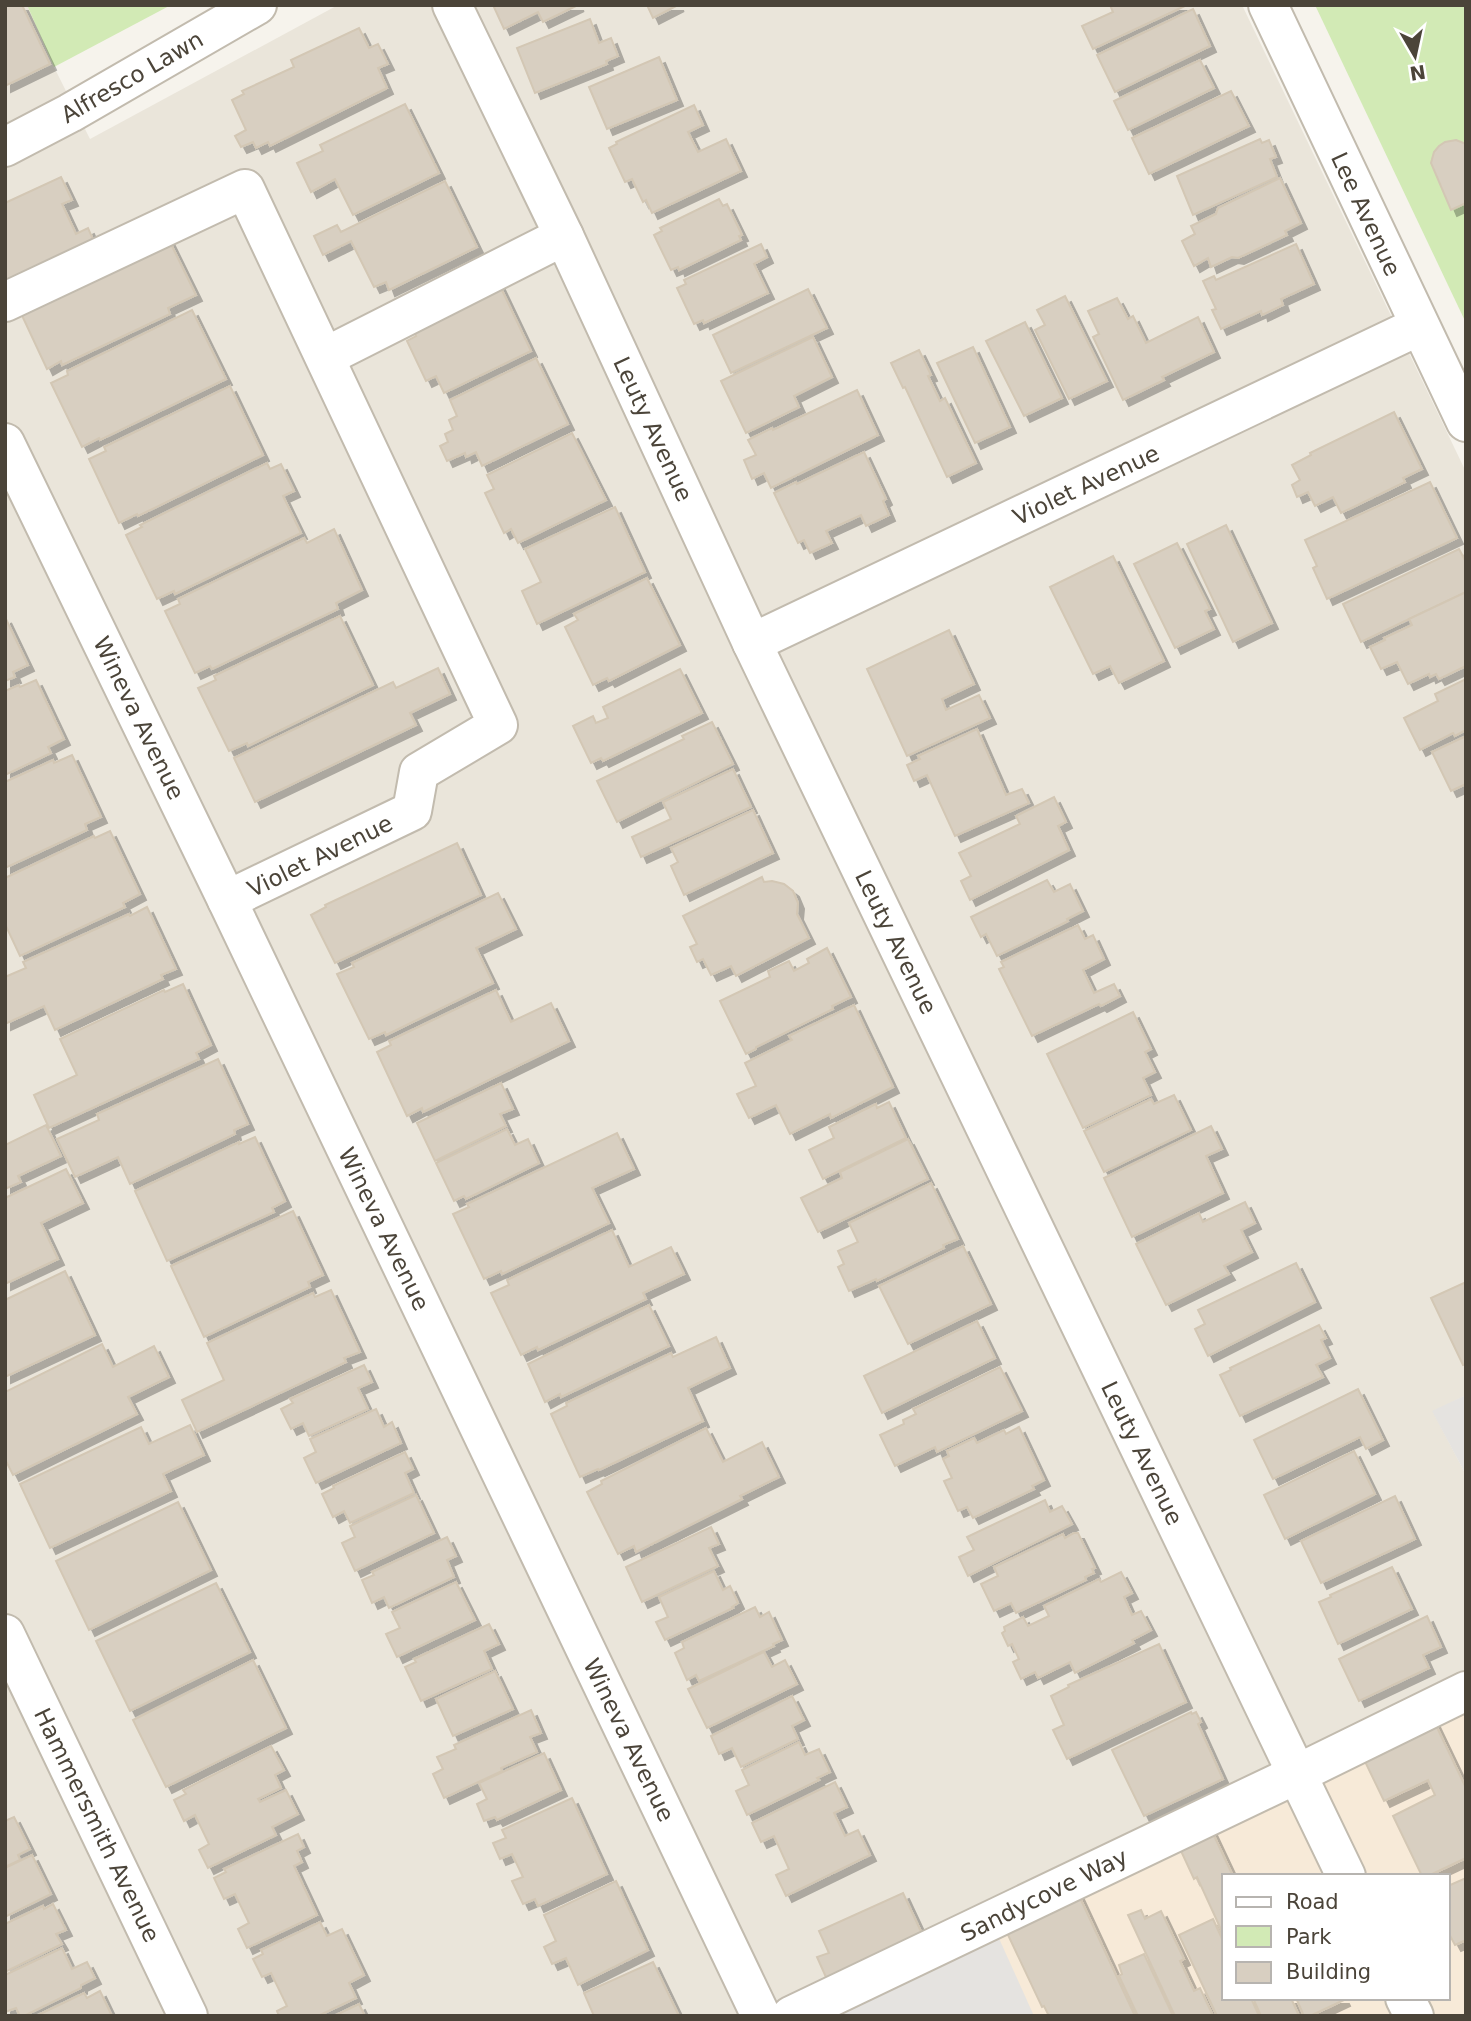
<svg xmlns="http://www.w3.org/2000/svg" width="1471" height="2021" font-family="'DejaVu Sans',sans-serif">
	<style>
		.residential { fill: #eae5da }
		.commercial { fill: #f7ead8; fill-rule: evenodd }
		.green { fill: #d2eab5 }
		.parking { fill: #e5e3e0 }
		.building { fill: #d8cfc1; stroke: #d3c7b4; stroke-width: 2; filter: url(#shadow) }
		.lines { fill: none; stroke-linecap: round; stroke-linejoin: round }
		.minor-casing { stroke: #c2bbae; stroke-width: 42 }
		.minor { stroke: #fff; stroke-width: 38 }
		.labels { text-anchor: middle; stroke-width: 7; stroke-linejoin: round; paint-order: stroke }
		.street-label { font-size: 23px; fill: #4b4439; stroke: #fff }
	</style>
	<defs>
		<filter id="shadow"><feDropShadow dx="6" dy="6" stdDeviation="0" flood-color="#0004"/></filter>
	</defs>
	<rect width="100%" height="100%" fill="#f6f3ec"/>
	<path class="residential" d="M5,5H27L54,67L90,139L338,5H1242L1466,472V1395L1433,1412L1466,1475V1683L784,2016H5Z"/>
	<path class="commercial" d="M1466,1683V2016H784ZM1224,1876H1448V1998H1224Z"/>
	<g class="green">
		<path d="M27,5H171L54,67Z"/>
		<path d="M1315,5H1466V323Z"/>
	</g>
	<g class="parking">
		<path d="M1466,1395V1475L1432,1411Z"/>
		<path d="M997,1934L1034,2016H813Z"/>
	</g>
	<g class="building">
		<path d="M22,5L50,64L5,86V6Z"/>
		<path d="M493,5H578L543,22L538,12L504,29Z"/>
		<path d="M647,5H678L653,18Z"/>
		<path d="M1110,5H1187L1093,49L1082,26L1113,12Z"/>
		<path d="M1193,9L1210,46L1115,92L1097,55Z"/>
		<path d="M590,19L599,43L611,38L618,56L606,61L607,64L535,93L517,48Z"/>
		<path d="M359,28L369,48L378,44L388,64L378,68L387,88L270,146L268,142L256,148L253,142L241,147L235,136L246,130L232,100L244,94L242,91L294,67L291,60Z"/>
		<path d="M659,57L677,100L607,129L589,87Z"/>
		<path d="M1200,60L1214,88L1128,130L1114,101Z"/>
		<path d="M1231,91L1249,126L1149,174L1132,138Z"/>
		<path d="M405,104L439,173L353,215L335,179L311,192L297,163L323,151L320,145Z"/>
		<path d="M694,105L703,125L688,132L698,152L726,139L741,171L652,213L646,200L643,202L632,179L625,182L609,148L617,144L616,142Z"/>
		<path d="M1260,139L1262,143L1269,140L1276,157L1270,159L1277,177L1193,215L1177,176Z"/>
		<path d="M1456,140L1466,144V203L1451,210L1431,163L1434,152L1439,146L1445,142Z"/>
		<path d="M61,177L72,200L62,204L76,234L88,228L99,253L13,294L5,278V203Z"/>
		<path d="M1280,178L1301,223L1285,231L1287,235L1238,258L1232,257L1211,267L1208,258L1194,266L1182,241L1195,234L1191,226L1216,214L1218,208Z"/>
		<path d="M445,181L477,247L389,290L386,282L374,287L351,241L323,255L314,236L337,225L341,232Z"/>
		<path d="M719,199L723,206L727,204L742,235L739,236L741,240L679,270L678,267L671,270L654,235L662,231L660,228Z"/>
		<path d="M165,232L196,295L168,308L170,314L62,365L61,361L47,369L18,307Z"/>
		<path d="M761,244L767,257L754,264L768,293L704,323L703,320L694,324L677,288L686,284L684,280Z"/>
		<path d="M1296,244L1314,284L1281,299L1283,305L1262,315L1261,311L1221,329L1212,310L1216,309L1203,281L1214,276L1216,280Z"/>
		<path d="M499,284L531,351L444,393L436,376L426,381L407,341L416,336L412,326Z"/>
		<path d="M808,289L827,328L731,373L713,335Z"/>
		<path d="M1065,296L1107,381L1069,399L1035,330L1045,325L1037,310Z"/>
		<path d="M1117,298L1128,319L1133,316L1146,343L1198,317L1214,352L1162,377L1164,380L1123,400L1093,337L1099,334L1088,311Z"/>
		<path d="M192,310L226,379L100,440L99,438L82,447L51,383L68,375L67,371Z"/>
		<path d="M1025,322L1062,398L1024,416L986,341Z"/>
		<path d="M813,337L832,377L794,396L799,407L746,433L721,381Z"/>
		<path d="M973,347L1010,427L975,443L937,363Z"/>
		<path d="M919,350L931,375L928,376L940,401L945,398L976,463L947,477L905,387L903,388L891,363Z"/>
		<path d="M536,358L568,424L482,466L476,452L466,457L465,453L447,461L440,446L448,442L445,434L453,430L449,420L457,416L450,400Z"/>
		<path d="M230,386L263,455L138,516L137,514L119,523L89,459L106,451L104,447Z"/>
		<path d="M857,390L878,435L771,488L764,473L752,479L744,460L756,455L748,440L772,428L773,430Z"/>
		<path d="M1394,412L1422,469L1403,478L1405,482L1341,513L1333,497L1315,506L1308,492L1297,497L1292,485L1300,480L1292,465L1311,455L1310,453Z"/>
		<path d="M572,433L606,500L518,543L511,529L504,533L485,493L494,489L487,475Z"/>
		<path d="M864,452L886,499L883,501L889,515L866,526L861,515L826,531L832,543L810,553L804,540L798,543L774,493L796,482L797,484Z"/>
		<path d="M267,463L270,469L281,464L294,491L283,496L301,533L175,594L174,591L157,599L126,535L142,527L140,525Z"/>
		<path d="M1430,482L1457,538L1327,599L1313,568L1317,566L1305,540Z"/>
		<path d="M615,507L645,572L537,624L522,591L541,582L525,549Z"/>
		<path d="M1226,525L1272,623L1233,642L1187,544Z"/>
		<path d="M334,529L362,590L336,603L338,609L212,669L210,666L195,673L165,611L180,604L178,599L304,538L307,543Z"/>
		<path d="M1177,543L1210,609L1205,611L1214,629L1175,648L1134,564Z"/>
		<path d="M1459,549L1466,562V592L1361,642L1343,604Z"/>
		<path d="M1113,556L1164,661L1119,683L1110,666L1093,674L1050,587Z"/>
		<path d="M647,578L680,645L609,681L607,678L593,685L565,627L578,620L574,614Z"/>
		<path d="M1466,592V666L1439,679L1436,674L1430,677L1429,674L1408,684L1397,662L1381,669L1370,647L1385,640L1384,638L1412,625L1409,619Z"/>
		<path d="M340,616L373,685L248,746L247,743L229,751L198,688L216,680L214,676Z"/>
		<path d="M5,617L28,665L13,672L15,677L5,681Z"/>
		<path d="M949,630L974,684L942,699L946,710L979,695L990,718L907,756L867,669Z"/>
		<path d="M438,668L450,694L410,713L416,725L255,802L234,758L393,682L396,688Z"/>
		<path d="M680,669L702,713L603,761L601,758L591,763L573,726L593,716L596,723L608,718L603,707Z"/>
		<path d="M1466,679V730L1455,736L1453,733L1420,750L1404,718L1438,701L1435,694Z"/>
		<path d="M36,680L64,739L48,747L51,753L5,775V691L19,685L20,687Z"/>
		<path d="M712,722L733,764L617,822L597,781L684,739L682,736Z"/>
		<path d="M977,729L1006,795L1022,789L1029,803L955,836L927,775L914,781L907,765L920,759L918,756Z"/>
		<path d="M1466,736V784L1451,791L1432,752Z"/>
		<path d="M72,755L101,817L85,824L87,830L5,868V782L53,760L54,763Z"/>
		<path d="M733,769L751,807L641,857L632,837L671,819L663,802Z"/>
		<path d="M1054,797L1066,822L1058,826L1069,850L970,900L961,881L971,876L959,853L1020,824L1016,816Z"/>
		<path d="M753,810L773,853L684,895L671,866L678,862L671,848Z"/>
		<path d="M110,831L140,894L123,903L125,907L20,956L5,924V878L94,836L95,838Z"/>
		<path d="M457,843L481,895L335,963L311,915L326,907L325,905Z"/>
		<path d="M762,877L764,882L772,881L784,884L793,891L798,903L797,914L809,938L736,976L731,966L711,975L703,959L697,962L690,947L697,944L683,916Z"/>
		<path d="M1047,880L1054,892L1070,884L1083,911L1067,919L1068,921L997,956L986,934L981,937L971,917Z"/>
		<path d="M498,893L516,929L476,948L493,983L386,1035L385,1032L369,1039L337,974L354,967L352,963Z"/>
		<path d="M147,907L176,969L161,975L163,979L55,1030L44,1006L5,1024V977L26,968L23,962L129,914L130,916Z"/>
		<path d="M1078,925L1085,939L1093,935L1104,959L1083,970L1094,993L1114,984L1120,996L1101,1006L1099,1004L1032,1036L999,969L1004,967L1001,962Z"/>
		<path d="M827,948L851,997L832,1006L833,1009L756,1047V1049L746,1054L720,1001L770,977L768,971L789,961L794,971L809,963L807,959Z"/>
		<path d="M183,984L211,1045L196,1053L199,1059L49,1128L34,1095L77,1075L60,1039L164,990L165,992Z"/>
		<path d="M496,990L511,1022L551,1003L569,1041L423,1112L422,1108L407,1116L377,1052L391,1045L389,1041Z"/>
		<path d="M854,1005L893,1087L831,1118L830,1114L790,1134L776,1105L749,1118L737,1094L756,1086L745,1063L792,1040L789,1036Z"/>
		<path d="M1133,1012L1151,1049L1145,1052L1155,1072L1143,1078L1151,1095L1083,1128L1047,1054Z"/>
		<path d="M218,1059L248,1124L234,1130L235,1134L130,1184L118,1157L75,1177L57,1139L99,1120L97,1114Z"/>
		<path d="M501,1083L513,1109L500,1114L506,1126L435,1161L417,1123Z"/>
		<path d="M1174,1095L1191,1130L1104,1172L1084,1131L1151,1099L1154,1104Z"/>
		<path d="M889,1102L906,1138L823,1179L809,1150L834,1138L829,1127L876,1104L877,1108Z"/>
		<path d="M46,1125L61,1156L18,1176L21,1182L5,1189V1145Z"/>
		<path d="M1211,1126L1222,1149L1206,1156L1223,1193L1132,1237L1104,1178Z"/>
		<path d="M507,1129L515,1145L528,1139L539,1163L466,1199L464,1196L454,1201L436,1163Z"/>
		<path d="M617,1133L634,1169L592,1188L609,1223L502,1274L501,1271L484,1279L453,1214L469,1207L467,1204Z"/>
		<path d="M255,1137L285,1201L272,1208L274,1212L167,1261L135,1191L239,1142V1144Z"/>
		<path d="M908,1139L928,1179L818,1232L801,1198L842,1178L840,1172Z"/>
		<path d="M66,1169L83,1203L41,1223L58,1259L5,1284V1198Z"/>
		<path d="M931,1183L958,1239L943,1245L944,1248L877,1281L876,1279L849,1291L838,1267L844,1264L838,1251L858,1242L849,1223Z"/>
		<path d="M1245,1202L1255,1223L1241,1230L1252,1252L1224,1266L1229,1274L1166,1305L1136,1244L1199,1213L1203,1222Z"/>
		<path d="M293,1211L323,1275L308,1282L310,1287L204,1337L171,1266Z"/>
		<path d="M612,1230L629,1267L671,1247L684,1274L643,1293L646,1299L538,1350L537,1347L521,1355L491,1293L509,1285L507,1280Z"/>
		<path d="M963,1246L991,1304L908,1344L879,1286Z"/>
		<path d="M1296,1263L1315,1302L1208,1356L1195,1329L1205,1324L1198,1310Z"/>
		<path d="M65,1271L95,1335L5,1377V1300Z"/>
		<path d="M1466,1282V1364L1463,1365L1431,1298Z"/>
		<path d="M331,1290L360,1352L344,1358L346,1362L197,1432L182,1400L224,1380L207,1343L313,1293L315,1297Z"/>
		<path d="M649,1305L669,1346L561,1397L560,1394L545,1402L528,1364Z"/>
		<path d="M977,1321L995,1358L882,1413L864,1376Z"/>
		<path d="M1319,1325L1326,1338L1321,1340L1330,1358L1316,1365L1323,1377L1240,1416L1220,1375L1231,1370L1230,1368Z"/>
		<path d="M716,1337L730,1368L688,1388L703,1421L599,1470L598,1469L580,1477L551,1414L567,1406L566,1403L671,1353L673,1357Z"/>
		<path d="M102,1344L113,1367L154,1346L169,1377L128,1397L137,1414L13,1475L5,1459V1392Z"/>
		<path d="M364,1365L372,1382L358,1388L368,1409L309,1436L303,1423L291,1429L281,1409L293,1403L290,1399Z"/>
		<path d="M1000,1367L1022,1411L937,1452L935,1447L895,1466L880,1435L904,1424L903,1420L916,1414L913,1409Z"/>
		<path d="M1358,1389L1383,1440L1366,1449L1360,1437L1273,1479L1254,1440Z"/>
		<path d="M376,1409L384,1427L392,1422L401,1443L316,1483L304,1458L316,1452L310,1439Z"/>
		<path d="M190,1425L204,1455L163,1474L171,1491L50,1548L20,1484L141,1427L149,1444Z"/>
		<path d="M1019,1427L1044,1480L1032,1486L1034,1489L973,1518L967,1507L958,1511L944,1481L952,1478L943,1459L949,1456L947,1451L974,1438L977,1443L1004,1430L1006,1434Z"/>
		<path d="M706,1428L723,1462L762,1442L779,1477L740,1496L742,1499L636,1552L634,1546L618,1554L587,1492L602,1484L601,1481Z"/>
		<path d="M1354,1451L1375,1494L1285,1539L1264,1495Z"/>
		<path d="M405,1452L413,1469L405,1473L414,1493L350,1523L344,1511L333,1517L322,1494L334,1488L333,1486Z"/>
		<path d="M416,1495L434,1533L355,1571L342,1543L355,1537L350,1526Z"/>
		<path d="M1395,1496L1415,1539L1321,1583L1301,1541Z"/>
		<path d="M1045,1500L1050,1512L1062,1506L1072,1524L968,1576L959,1557L974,1550L967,1537Z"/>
		<path d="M178,1502L211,1570L89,1630L56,1561Z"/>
		<path d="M711,1527L719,1544L709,1548L718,1566L642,1602L626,1567Z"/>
		<path d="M1074,1533H1078L1095,1568L1092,1569L1094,1573L1085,1577L1086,1580L1016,1613L1011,1603L994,1611L981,1584L998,1576L994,1567L1063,1534L1065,1538Z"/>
		<path d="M447,1537L456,1556L447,1560L454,1577L389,1608L384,1597L372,1603L362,1580L374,1575L372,1572Z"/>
		<path d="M1392,1567L1412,1609L1338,1644L1319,1602L1331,1597L1330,1595Z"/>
		<path d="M714,1571L723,1590L730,1586L738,1603L732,1607L733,1608L665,1640L656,1622L668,1617L659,1597Z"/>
		<path d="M1121,1572L1132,1593L1124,1597L1132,1615L1141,1611L1151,1630L1132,1640L1134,1643L1075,1673L1070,1662L1038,1678L1035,1672L1021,1679L1013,1662L1019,1659L1012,1644L1008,1646L1002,1633L1005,1631L1004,1627L1023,1617L1028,1626L1049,1616L1044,1606L1099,1579L1101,1582Z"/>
		<path d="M456,1582L475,1620L397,1657L386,1634L400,1628L392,1612Z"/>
		<path d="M216,1583L250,1652L130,1711L96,1641Z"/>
		<path d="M755,1607L760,1617L769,1612L782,1640L773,1644L774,1646L699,1681L696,1675L687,1680L675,1653L684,1648L682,1642Z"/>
		<path d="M1427,1616L1441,1647L1423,1655L1429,1668L1359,1701L1339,1659Z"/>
		<path d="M489,1624L499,1644L484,1651L492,1669L421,1701L405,1667L416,1662L414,1659Z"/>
		<path d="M1159,1644L1186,1702L1067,1759L1053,1730L1064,1725L1051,1696L1069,1687L1068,1685Z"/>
		<path d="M764,1652L772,1667L785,1660L797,1684L707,1728L688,1689Z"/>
		<path d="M253,1660L286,1728L166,1787L133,1720Z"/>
		<path d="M495,1671L513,1709L453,1736L436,1699Z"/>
		<path d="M792,1696L804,1720L792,1726L798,1739L741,1767L732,1748L719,1754L711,1736Z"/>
		<path d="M531,1710L541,1733L530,1737L537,1752L501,1768L502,1771L444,1798L433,1774L443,1769L437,1757L456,1749L454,1745Z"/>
		<path d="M1191,1712L1192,1714L1196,1712L1201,1722L1198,1724L1223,1779L1144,1816L1112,1750Z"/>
		<path d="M1431,1715L1466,1788V1858L1428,1876H1422L1393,1816L1435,1795L1428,1780L1384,1801L1359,1749Z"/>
		<path d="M799,1742L805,1755L819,1749L830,1772L817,1778L819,1780L747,1815L736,1791L749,1785L742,1770Z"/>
		<path d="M271,1746L284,1770L275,1775L281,1788L258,1799L260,1802L286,1790L298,1814L272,1827L276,1835L208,1868L199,1850L209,1844L195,1815L184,1821L174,1800L186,1794L183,1790Z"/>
		<path d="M544,1753L561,1790L497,1820L495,1817L484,1821L477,1804L487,1799L479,1783Z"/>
		<path d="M835,1782L847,1807L834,1813L845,1836L858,1830L870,1855L786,1896L776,1875L789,1869L774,1836L761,1842L752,1823Z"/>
		<path d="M572,1798L607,1874L538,1906L535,1899L523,1904L512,1881L523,1877L512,1854L500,1859L493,1843L506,1838L502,1830Z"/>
		<path d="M14,1817L30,1849L18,1855L20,1860L5,1867V1821Z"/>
		<path d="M1208,1823L1233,1876H1224V1936L1197,1877L1194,1879L1175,1838Z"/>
		<path d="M298,1834L304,1847L297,1851L302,1862L294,1866L317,1915L247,1948L238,1929L249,1923L235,1894L224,1899L214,1878L226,1872L224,1869Z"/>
		<path d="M32,1855L51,1894L5,1917V1868Z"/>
		<path d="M1466,1878V1940L1455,1945L1448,1932V1886Z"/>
		<path d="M616,1881L648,1950L578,1985L566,1958L552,1964L544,1947L556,1941L544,1915Z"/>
		<path d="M1074,1885L1135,2016H1049L1044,2006L1042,2007L1001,1920Z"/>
		<path d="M903,1893L925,1940L829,1984L817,1957L829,1953L819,1931Z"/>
		<path d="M53,1904L66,1930L56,1934L62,1944L5,1972V1924L43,1906L44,1909Z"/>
		<path d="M1141,1910L1145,1919L1161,1911L1184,1959L1180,1961L1194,1991L1200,1988L1213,2016H1175L1128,1915Z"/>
		<path d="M1213,1919L1224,1943V1998H1251L1259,2016H1217L1179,1935Z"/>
		<path d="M320,1922L327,1936L342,1929L364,1975L349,1983L356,1998L318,2016H279L277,2011L287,2006L271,1973L262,1977L253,1959L263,1954L261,1950Z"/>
		<path d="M62,1948L72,1969L87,1962L95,1978L81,1985V1988L24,2016H20L16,2008L5,2012V1975Z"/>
		<path d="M1144,1954L1173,2016H1138L1119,1976L1122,1974L1119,1965Z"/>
		<path d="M653,1962L679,2016H594L584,1993Z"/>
		<path d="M100,1991L112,2016H36L84,1993L87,1998Z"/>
		<path d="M1253,1998H1291L1299,2016H1261Z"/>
		<path d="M1296,1998H1343L1344,2000L1310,2016H1304Z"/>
		<path d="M359,2004L365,2016H334Z"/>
	</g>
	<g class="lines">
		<g class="minor-casing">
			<g id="minor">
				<path d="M452,5L564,236L752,643L1346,1876"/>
				<path d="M1268,5L1466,422"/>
				<path d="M5,147L70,113L257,5"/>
				<path d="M5,302L245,189L498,725L419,772L412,811L227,900"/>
				<path d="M325,357L564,236"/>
				<path d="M5,443L227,900L761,2016"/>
				<path d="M752,643L1419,326"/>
				<path d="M5,1634L188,2016"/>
				<path d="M1405,1998L1414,2016"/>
				<path d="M791,2016L1297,1774L1466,1691"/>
			</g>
		</g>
		<use href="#minor" class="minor"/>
	</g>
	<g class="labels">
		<g class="street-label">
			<text transform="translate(132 77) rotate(-30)" y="8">Alfresco Lawn</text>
			<text transform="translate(1366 214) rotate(65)" y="8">Lee Avenue</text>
			<text transform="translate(653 429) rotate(65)" y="8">Leuty Avenue</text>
			<text transform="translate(1086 485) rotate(-25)" y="8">Violet Avenue</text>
			<text transform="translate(139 718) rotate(64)" y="8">Wineva Avenue</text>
			<text transform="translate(320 856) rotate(-26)" y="8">Violet Avenue</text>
			<text transform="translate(896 942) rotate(64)" y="8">Leuty Avenue</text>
			<text transform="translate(384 1229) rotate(64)" y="8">Wineva Avenue</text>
			<text transform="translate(1142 1453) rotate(64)" y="8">Leuty Avenue</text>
			<text transform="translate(629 1740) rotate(64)" y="8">Wineva Avenue</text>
			<text transform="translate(97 1825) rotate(64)" y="8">Hammersmith Avenue</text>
			<text transform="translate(1044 1895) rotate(-26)" y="8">Sandycove Way</text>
		</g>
	</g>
	<rect width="1471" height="2021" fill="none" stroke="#4b4439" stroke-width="14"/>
	<rect x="1222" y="1874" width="228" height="126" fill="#ffffff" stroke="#b7b4b0" stroke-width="2"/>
	<rect x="1236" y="1897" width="35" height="10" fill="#ffffff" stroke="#b7b4b0" stroke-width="2"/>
	<text x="1286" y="1909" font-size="21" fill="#4b4439">Road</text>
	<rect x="1236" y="1926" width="35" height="21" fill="#d2eab5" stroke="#b7b4b0" stroke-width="2"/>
	<text x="1286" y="1944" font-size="21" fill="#4b4439">Park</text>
	<rect x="1236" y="1962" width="35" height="21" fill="#d8cfc1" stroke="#b7b4b0" stroke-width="2"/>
	<text x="1286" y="1979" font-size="21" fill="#4b4439">Building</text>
	<g transform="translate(1415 56) rotate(171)" stroke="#ffffff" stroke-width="5" paint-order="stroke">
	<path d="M0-5L12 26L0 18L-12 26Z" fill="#4b4439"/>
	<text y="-10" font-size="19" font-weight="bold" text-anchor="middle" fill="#4b4439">N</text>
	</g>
</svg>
